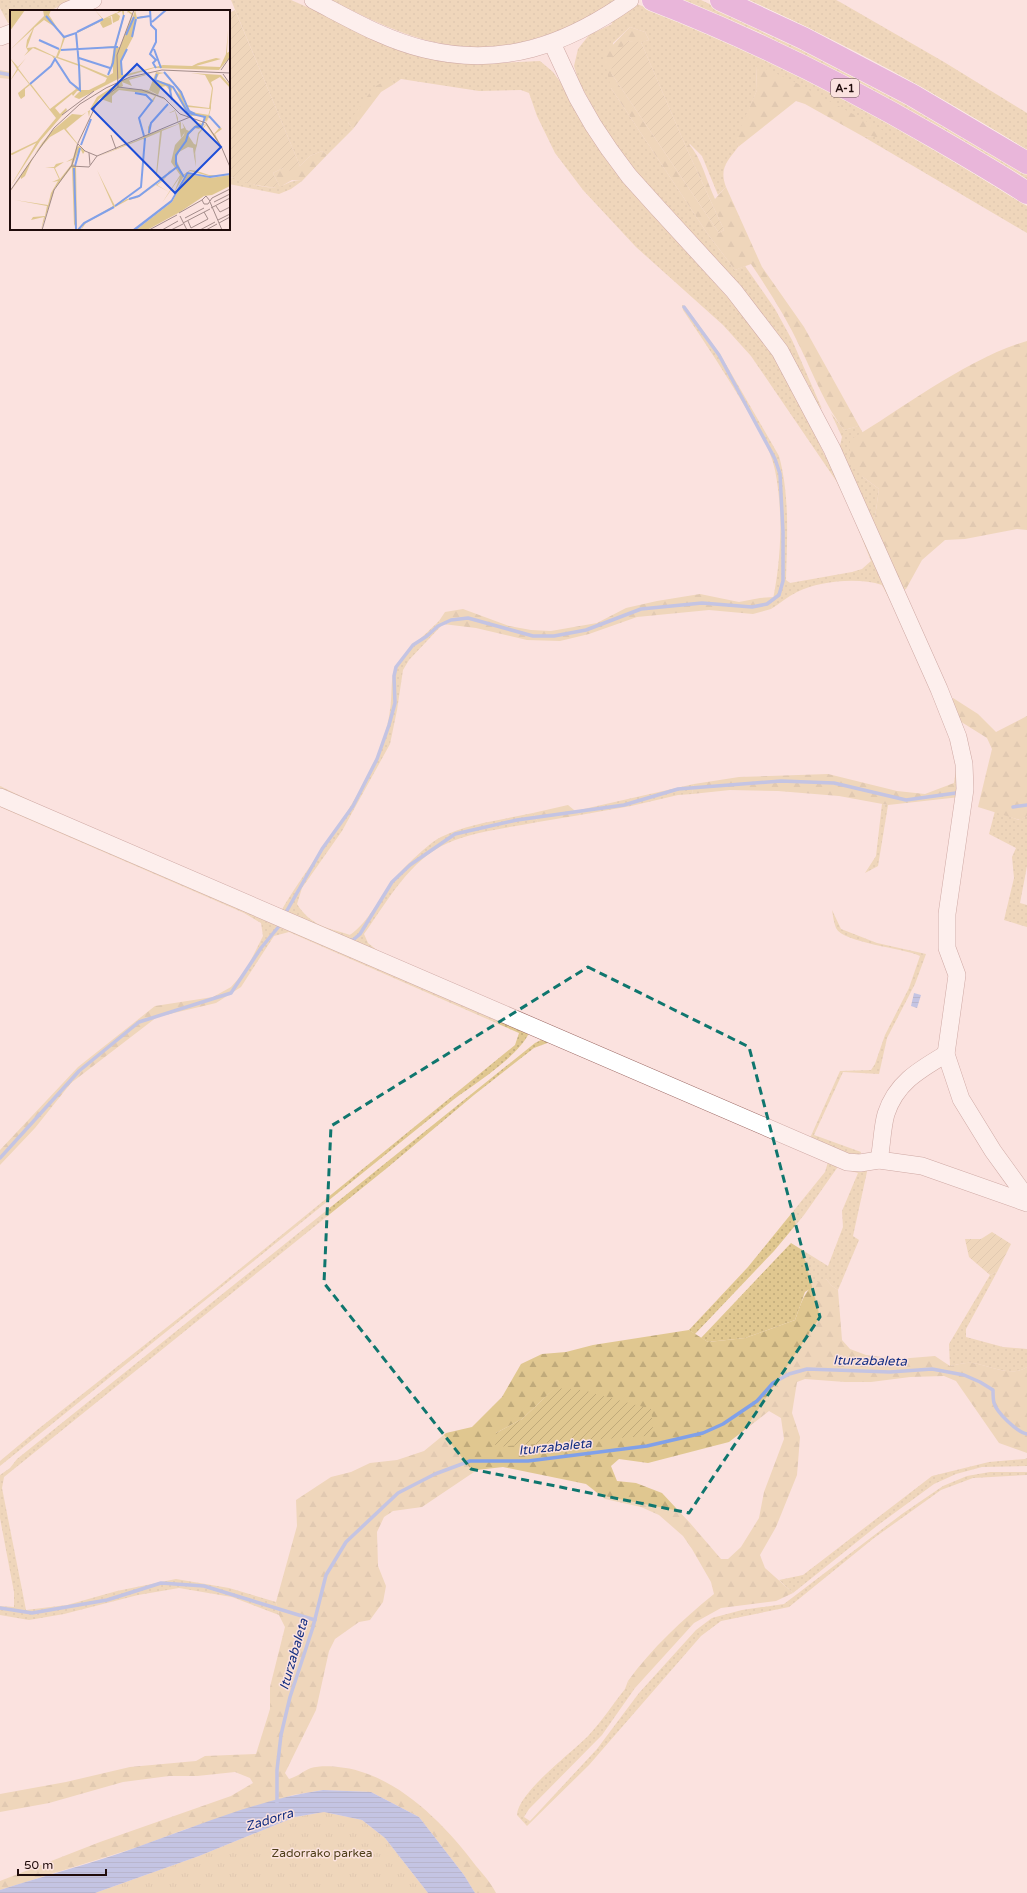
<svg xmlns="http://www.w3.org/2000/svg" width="1027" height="1893" font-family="'Varela Round',sans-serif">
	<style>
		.grass { fill: url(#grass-dots) }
		.forest { fill: url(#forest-firs); fill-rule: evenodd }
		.park { fill: url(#park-tufts) }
		.garden { fill: url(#garden-furrows) }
		.water { fill: url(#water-rules) }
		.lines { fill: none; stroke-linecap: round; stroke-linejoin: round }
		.stream { stroke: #80a0e9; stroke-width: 3.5 }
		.minor-casing { stroke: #98635e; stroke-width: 18 }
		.highway-casing { stroke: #fff; stroke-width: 23 }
		.minor { stroke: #fff; stroke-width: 17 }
		.highway { stroke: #d282d5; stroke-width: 22 }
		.marked { fill: none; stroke: #0f766e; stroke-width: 3; stroke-dasharray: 8 5; stroke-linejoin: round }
		.labels { text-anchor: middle; stroke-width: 3; stroke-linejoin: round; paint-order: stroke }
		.shield { fill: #fbe2df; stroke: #624c4b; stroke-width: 1 }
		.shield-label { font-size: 11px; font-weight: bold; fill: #200c0b }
		.park-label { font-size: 12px; fill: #4f3f1a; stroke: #fbe2df }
		.water-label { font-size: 13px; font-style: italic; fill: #132e81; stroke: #fbe2df }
		.inset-river { fill: none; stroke: #80a0e9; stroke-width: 2 }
		.inset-road { fill: none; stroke: #a38c8a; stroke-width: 1 }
		.view { fill: #1d4ed8; fill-opacity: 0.15; stroke: #1d4ed8; stroke-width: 2 }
		.inset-edge { fill: none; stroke: #200c0b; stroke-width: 2 }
	</style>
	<defs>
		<pattern id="grass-dots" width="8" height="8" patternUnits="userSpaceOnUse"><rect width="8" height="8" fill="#e0c790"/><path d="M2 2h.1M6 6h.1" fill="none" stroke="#c0aa7b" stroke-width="1.8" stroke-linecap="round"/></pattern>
		<pattern id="forest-firs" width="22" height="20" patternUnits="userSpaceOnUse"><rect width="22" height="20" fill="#e0c790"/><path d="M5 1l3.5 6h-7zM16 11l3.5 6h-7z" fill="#c0aa7b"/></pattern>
		<pattern id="park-tufts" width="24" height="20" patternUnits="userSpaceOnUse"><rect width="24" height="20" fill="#e0c790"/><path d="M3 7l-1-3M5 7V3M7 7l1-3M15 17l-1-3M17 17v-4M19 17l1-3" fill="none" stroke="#c0aa7b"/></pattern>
		<pattern id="garden-furrows" width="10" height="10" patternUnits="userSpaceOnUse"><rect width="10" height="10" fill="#e0c790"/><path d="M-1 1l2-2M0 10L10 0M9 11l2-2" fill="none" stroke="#c0aa7b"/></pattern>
		<pattern id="water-rules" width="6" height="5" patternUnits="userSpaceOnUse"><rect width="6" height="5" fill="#80a0e9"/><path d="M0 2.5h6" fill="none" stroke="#6881bb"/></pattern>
	</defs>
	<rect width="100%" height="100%" fill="#fbe2df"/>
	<g class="grass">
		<path d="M0,0H73L49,11H11V23H8L0,8Z"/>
		<path d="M231,0H291L419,56L442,61L475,64L540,61L553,72L561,83L582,123L607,161L642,203L743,314L773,355L804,411L825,456L840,477L948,718L961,785L954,783L956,770L953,745L917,652L882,585C858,577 819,581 797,592C787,597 779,604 771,609C781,565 784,515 775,470C771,451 760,432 750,415C729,379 706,344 683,310L682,305L685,306L720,354L779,456C790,496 787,539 786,580L790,583L852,572L862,569L871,561L851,511L837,482L751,356L723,325L636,247L583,190L555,153L537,116L529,93L521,90L479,91L401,79L394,84L391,79L348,123L353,129L327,155L322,151L310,156L300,166Z"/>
		<path d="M331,0H627L715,35L807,80L901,129L1027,206V233L864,137L873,136L756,66L757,90L737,138L738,147C727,162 719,168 726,187L718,195L702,156L690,144L686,147L641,42L649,40L645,32L630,27L613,43L611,88L707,233L735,270L745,266L775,309L792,340L822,409L816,403L809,386L783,341L755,304L634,170L608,135L579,82L574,66L578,49L589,35L612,24L603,8C593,14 583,21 572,26C564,30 554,33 546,35C464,64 404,37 331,0Z"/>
		<path d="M679,0H701L834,63L1027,173V183Z"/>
		<path d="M749,0H836L840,2L944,62L1027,113V150C938,94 845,43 749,0Z"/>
		<path d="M230,177C245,181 262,189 277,187C288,185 288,180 302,181L291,189L279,194L229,184Z"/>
		<path d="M831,413L844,430L859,426L863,433L850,441L863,477L879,489L875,517L868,522L839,450L842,437Z"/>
		<path d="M439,621L443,624L409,660L403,670L397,710L390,744L342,831L302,888L297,904C311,926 326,927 350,935C370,921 380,896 395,878C403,868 430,842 441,837C469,823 502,820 533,813L538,822C508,828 475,831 448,843C410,859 387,902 364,934L368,943L382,954L810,1138L840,1071L871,1070L875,1064L885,1035L909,988L920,956C904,948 843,943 836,928C834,923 833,916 832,910L841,929L877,943L926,954L915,984L887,1038L879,1074L843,1072L814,1135L861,1152L860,1156L825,1149L0,794V786L52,811L281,911C308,865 343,825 366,778C378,756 387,734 390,710C392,700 391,682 393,674C399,656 425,635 439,621Z"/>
		<path d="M694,784L692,794L678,795L631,806L580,815L575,811Z"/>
		<path d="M0,803L529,1033C517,1058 475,1083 453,1100L0,1466V1461L37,1430L214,1290L515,1045L519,1033L289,932L274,936L250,973L246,970L263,936L261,923L244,913L0,807Z"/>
		<path d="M882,804L888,805L878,866L865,873L876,856Z"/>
		<path d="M995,811L1019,820L1027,816V866L1020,903L1027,905V927L1004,920L1014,878L1012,857L1016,848L989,834Z"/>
		<path d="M543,1039L836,1162L837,1168L804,1215L774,1251L695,1334L689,1330L748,1267L825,1172L828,1162L550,1042L534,1048L474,1095L387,1168L4,1477L2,1488L26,1610L67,1605L117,1591L176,1579L229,1588L276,1602L279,1615L232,1597L179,1588L138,1595L64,1614L29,1620L0,1615V1606L14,1607V1592L0,1518V1475L10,1468L17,1459L535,1043Z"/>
		<path d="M853,1165L868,1167L853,1236L859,1240L838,1290L832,1286L826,1279L805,1292L795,1320L745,1338L708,1342L701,1338L791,1243L828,1266L843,1227L842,1211L858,1173L851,1171Z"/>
		<path d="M997,1272L966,1329V1337L1003,1347L1027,1349V1367C1010,1378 990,1365 972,1363C965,1362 957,1365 950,1366L949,1344L990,1275Z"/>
		<path d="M1027,1458V1466L982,1467L956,1474L934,1484L878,1525L793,1593L779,1580L803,1575L932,1476L989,1462L1025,1459Z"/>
		<path d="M990,1472H1027V1475L973,1478L941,1490L874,1538L789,1607L721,1621L701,1636L589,1765L527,1826L517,1815C518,1792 573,1752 589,1735C602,1721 613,1704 625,1689L628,1681L630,1686L635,1688L602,1735L529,1809L524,1817L530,1821L597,1749L639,1693L696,1630L712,1618L742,1610L784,1604L902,1514L943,1486L967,1476Z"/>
	</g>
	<g class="forest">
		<path d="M630,27L645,32L649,40L639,43L628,41L611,73L719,233L724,230L686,147L689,144C702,159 706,180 715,199L726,187L762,267L804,327L859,426L844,430C825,405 815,378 801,349C787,319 770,292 751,264L735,270L707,233L611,88L603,55Z"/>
		<path d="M756,65L789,79L884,131L880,139L873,136L864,137L805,104L796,101L738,147L736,138L757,90Z"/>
		<path d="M0,70L11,72V79L0,78Z"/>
		<path d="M391,78L394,84L381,92L353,129L348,123L374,87Z"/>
		<path d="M322,151L327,155L302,181L292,180L280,187L273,173L283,168L300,166L310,156Z"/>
		<path d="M1027,341V530L1017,529L965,539L945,540L922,560L906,589L899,592L868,522L875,517L879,489L863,477L850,459V440C904,408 966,359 1027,341Z"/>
		<path d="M700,594L739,602L760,598L774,597L771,609L753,614L709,610L637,617L589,634L560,641L527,640L476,628L443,624L439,621L445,612L463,609L509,626L531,630L551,631L597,623L626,608L657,601Z"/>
		<path d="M953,698L978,714L996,732L1027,716V816L1020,820L978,807L992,749L987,738L955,718L949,702Z"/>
		<path d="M828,774L897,791L925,794L954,783L961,785L960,797L888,805L839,796L778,791L730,790L692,794L694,784L739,777Z"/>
		<path d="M568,805L580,815L538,822L533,813Z"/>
		<path d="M246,970L250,973L241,987L216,1003L157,1017L71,1083L35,1128L0,1165V1150L78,1067L155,1006L213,997L231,987Z"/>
		<path d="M826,1279L832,1286L838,1290L842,1340L850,1349L866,1355L898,1359L935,1356L950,1366C957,1365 965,1362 972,1363C990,1365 1010,1378 1027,1367V1453L999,1443L956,1381L944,1376L910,1377L871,1382H845L805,1379L797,1382L792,1413L800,1437L797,1475L776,1527L760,1555L765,1568L793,1593L776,1601L721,1608L694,1623L635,1688L630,1687L628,1681C652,1648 682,1620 714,1594L711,1582L692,1549L683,1536L659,1515L641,1507L605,1499L586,1484L503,1467L477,1470L422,1507L393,1511L384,1517L377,1532L378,1566L386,1586L383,1602L370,1620L359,1622L335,1639L329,1651L316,1710L285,1773L289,1779C297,1777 303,1771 311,1768C317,1766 331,1766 338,1767C394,1772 444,1823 476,1866C483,1874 491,1883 496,1893H475L464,1875L419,1817L371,1792L323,1790L293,1795L186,1829L138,1847L0,1890V1881L100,1842L231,1796L253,1783L250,1778L235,1772L197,1776H169L123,1782L49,1803L0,1812V1794L66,1782L130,1767L196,1761L205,1756L256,1754L270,1709V1687L285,1627L279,1615L276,1602L297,1526L296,1500L331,1477L351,1472L370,1463L397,1460L424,1451L446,1433L472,1427L502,1397L521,1364L542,1354L566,1352L593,1345L689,1330L708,1342L745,1338L795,1320C802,1302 805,1284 826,1279ZM555,1388L496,1446V1433L522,1419ZM769,1411L781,1418L784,1439L764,1492L759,1518L741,1547L728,1559H721L690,1523L662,1493L636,1483L617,1481L611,1466L619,1459L648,1463L729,1442Z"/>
	</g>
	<path class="park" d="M324,1812L362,1820L385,1838L428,1893H95L199,1856L295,1817Z"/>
	<g class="garden">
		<path d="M235,10L300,166L286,172L283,168L273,173L280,187C263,188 244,183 229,176V13Z"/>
		<path d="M628,41L641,42L686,147L724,230L719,233L611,73L613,56Z"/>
		<path d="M992,1232L1011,1244L997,1272L990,1275L969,1257L965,1239H981Z"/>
		<path d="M555,1388L581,1390L651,1409L653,1429L646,1436L495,1447L496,1433L522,1419Z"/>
	</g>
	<g class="water">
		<path d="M914,993L921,995L917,1008L911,1006Z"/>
		<path d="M323,1790L371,1792L419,1817L464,1875L475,1893H428L385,1838L362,1820L324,1812L295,1817L199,1856L95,1893H0V1890C46,1875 94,1863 140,1846C200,1825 260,1799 323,1790Z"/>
	</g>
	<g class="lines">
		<g class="stream">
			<path d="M0,73L11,75"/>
			<path d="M1013,807L1027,805"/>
			<path d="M285,914L322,849L353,806L377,759L389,725L395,703L394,676L396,667L413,645L427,636L438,626L451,620L468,618L533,636H554L586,630L641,609L702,603L752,607L767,604L779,595L783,581V532L780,474L775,459L719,355L684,307"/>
			<path d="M349,940H353L360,934L392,882L410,865L455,834L517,820L624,805L678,789L781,781L834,783L906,800L956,793L957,797"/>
			<path d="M0,1158L79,1071L139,1022L231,993L261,948L280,925"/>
			<path d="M0,1608L32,1613L107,1600L161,1583L204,1586L315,1620"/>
			<path d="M277,1803V1770L281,1735L290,1697L313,1627L326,1575L346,1542L398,1493L435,1474L470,1461H528L647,1446L703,1433L723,1424L757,1401L773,1383L789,1374L807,1369L890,1372L932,1369L964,1375L980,1382L993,1390C993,1394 993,1399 994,1403C997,1413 1017,1432 1027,1434"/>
		</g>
		<g class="minor-casing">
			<g id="minor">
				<path d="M313,0C348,18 385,40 424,49C502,68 566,45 630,0"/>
				<path d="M66,11L93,0"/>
				<path d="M0,37L11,33"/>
				<path d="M552,43L577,97L593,125L609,149L629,176L656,206L734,291L780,351L832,449L939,689L958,737L964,764L965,789L947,914V948L957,975L946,1054L961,1099L993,1151L1027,1198"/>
				<path d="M0,797L847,1162L860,1163L879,1160L922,1166L1027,1203"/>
				<path d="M879,1160C882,1145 882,1128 886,1114C896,1083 919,1070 946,1054"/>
			</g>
		</g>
		<g class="highway-casing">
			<g id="highway">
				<path d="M653,0C751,38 845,85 936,138C967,156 998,174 1027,193"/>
				<path d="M721,0L803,38L912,95L1027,163"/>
			</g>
		</g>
		<use href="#minor" class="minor"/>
		<use href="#highway" class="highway"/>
	</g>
	<path d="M0 0H1027V1893H0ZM588,967L749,1047L820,1317L689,1513L471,1469L324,1283L331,1126Z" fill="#fbe2df" fill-opacity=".55" fill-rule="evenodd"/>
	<path class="marked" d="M588,967L749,1047L820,1317L689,1513L471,1469L324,1283L331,1126Z"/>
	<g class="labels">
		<rect class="shield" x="831" y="79" width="28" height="18" rx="3"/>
		<g class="shield-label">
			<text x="845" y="92">A-1</text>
		</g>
		<g class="park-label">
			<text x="322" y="1857">Zadorrako parkea</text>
		</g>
		<g class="water-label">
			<text transform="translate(870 1360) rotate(1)" y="5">Iturzabaleta</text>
			<text transform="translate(555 1446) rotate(-6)" y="5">Iturzabaleta</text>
			<text transform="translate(293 1654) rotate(-74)" y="5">Iturzabaleta</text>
			<text transform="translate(269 1819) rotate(-17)" y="5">Zadorra</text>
		</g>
	</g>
	<g transform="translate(10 10)">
		<rect width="220" height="220" fill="#fbe2df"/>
		<path d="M0,0H15L0,21ZM33,0H41L39,5L48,19L34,10L24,18L17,38L25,37L46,47L49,39L28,31L50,39L53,28L50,20L53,26H59L55,28L51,39H67L66,23L67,22L93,10L85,0L94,10L67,23L68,39L105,36L113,6L112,1L106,4L110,0H114V7L106,37H110L122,5L118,2L117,3L118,0L123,4L120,16L125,0L127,8L131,6H137L126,9L123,27L111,50L113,65L153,55L182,56L188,53L206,48L211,49L186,56L210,57L216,44L218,20L217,43L220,41V47L209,60L144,58L108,69L69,89L64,87L70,81H67L63,86L62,84L45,98L50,104L56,98L57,100L30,131L0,177L26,133L2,145L0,144L27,131L46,108L20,75L15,79V86L11,89L9,86L8,83L19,74L8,60L0,71L7,59L0,48L8,57L16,48L8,58L20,74L42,56L21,74L40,99L66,79L42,46L23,38L14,46L18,41L16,37L17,30L23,19L0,40L34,6ZM104,37L100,61L103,56V63L98,66L69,54V48L99,59L69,48L68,39ZM67,39L68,54L48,47L51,40ZM44,47L69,56L70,80L61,72ZM70,56L97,68L95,72L79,80H71ZM143,63L119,70L122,76L112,72L113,76L89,89L83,100L80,99L87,87L115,69ZM181,63L211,65L220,75V78L210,67L201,72L203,78L201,95L218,97L201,95V98L218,101L201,98L199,106L212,119L205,124L213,140L196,115L189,124L187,135L185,139L186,157L184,146L188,123L196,114L200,99L178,97L176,95L199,98L202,78L195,65ZM199,107L210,117L204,124L196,113ZM109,78L138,80L158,91L146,86L143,92L137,86L125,83L136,85L142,90L145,86L140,84L109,80L102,86V93L91,89ZM80,100L79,107L78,101L56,119L67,133L80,108L67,133V137L69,136L75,141L73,144L70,138L63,154L66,156L67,220L64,214L62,157L45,178L31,220L34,207L21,210L23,207L35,206L37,196L5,190L38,195L41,183L48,171L42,172L49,169L44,158H35L44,157L34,136L44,157L46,154L54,152L45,158L50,169L61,155L62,150L56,152L63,148L67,134L54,119L40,127L24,145L15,166L11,169V167L0,182L32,133L42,121L62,104L72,105ZM165,100L168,108V113L171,112V119L174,118L172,112L176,119L175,122L171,128L169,114L152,121L147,164L154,169L159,161L165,158L160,161L154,170L147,175L159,182L146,175L127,188L118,190L76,213L71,220L74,213L103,196L87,160L105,196L117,189L126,188L153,170L146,165L150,122L136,128V131L133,129L87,147L134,127L129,111V107L134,125H138V117L141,112L139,124L168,114L165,101L160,103H159Z" fill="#e0c790" fill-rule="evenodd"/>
		<path d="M110,1L106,3L110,6L109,10L103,13L102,6L97,8L101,7L102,14L93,18L90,13L93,9ZM146,62L156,63L162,70L154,63L149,64L146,70L160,74L170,85L163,71L172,82L174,92L181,102L199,105L196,112L192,105L181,106L178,100H175L163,77L161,82L156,76L151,77L148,85L139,80L113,76L111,75V73L112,76L139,80ZM188,113L195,114L189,119L184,118L178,125L184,134L187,135L184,146L183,138L178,137L169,142L166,149L173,165L180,160L187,161L199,165H214L199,166L180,161L174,166L164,183L170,167L152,193L170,165L161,152L165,135L174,125L175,119L179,121Z" fill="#e0c790"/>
		<path d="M178,164L201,168L220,165V176L202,185L194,186L170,202L137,220H126L162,192Z" fill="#e0c790"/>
		<path d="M177,162L199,166L220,163V165L200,168L178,164L162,192L126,220H122L161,190Z" fill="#80a0e9"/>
		<path class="inset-river" d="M140,0L141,15L146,20V32L140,44L146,50L143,53L146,58M36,6L54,27L66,23L69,55M127,8L140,6M142,12L156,0M67,22L93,9M116,25L124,7M122,27L126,9M29,30L49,39M108,37H105L114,5M144,39L151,58M51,40L105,37L103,53L98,65M69,48L100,58M154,62L171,82L179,101L185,104M147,64L145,70L163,77L178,103L195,107L192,116L185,117L178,124L176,131L166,145V154L174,167M112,65L111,51L117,39M20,74L41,56L45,49L60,72L70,80L69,55M159,75L162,90M125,83L136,85L142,91L129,108L134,126M199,106L210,118M139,123L141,113L158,94M71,135L81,109M65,156L70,138M64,158L66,220M119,189L129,186L167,157M105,196L131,177L135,128M68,220L74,213L104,197"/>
		<path class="inset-road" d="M211,60L220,47M213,64L220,74M108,77L132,80L154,88L170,104L196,113L211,136L220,157M52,105L84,81M101,125L106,139M68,134L75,141L87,146M79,143L80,155M61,156L79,157L87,146L180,107M0,181L44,118L70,94L96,78L120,67L152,60L220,63M200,191L196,186L192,190L194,194H198L202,188L220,179M200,192L212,220M204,192L220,184M206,196L210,202L220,197M201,198L220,188M169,203L192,190M170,206L177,220M175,208L194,198M208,210L220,204M178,211L181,218L198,209L194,202M173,213L200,199M209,213L220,207M32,220L44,180L62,155L68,133L87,93L108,77L107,45L124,0M139,220L167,205M152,220L168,211M161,220L173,214M190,220L205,212M196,220L207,214"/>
		<path class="view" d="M127,54L211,137L165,183L82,99Z"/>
		<rect width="220" height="220" class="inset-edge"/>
	</g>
	<path d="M18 1869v6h88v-6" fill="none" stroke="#200c0b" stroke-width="2"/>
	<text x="24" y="1869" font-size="12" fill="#200c0b" stroke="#fbe2df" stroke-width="3" paint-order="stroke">50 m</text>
</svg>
